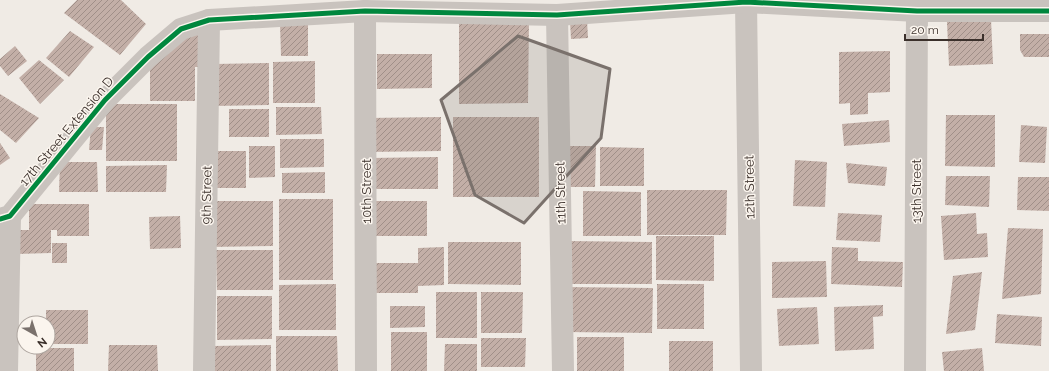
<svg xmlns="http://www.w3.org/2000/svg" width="1049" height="371" font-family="Raleway,sans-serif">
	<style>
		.building { fill: url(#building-hatch) }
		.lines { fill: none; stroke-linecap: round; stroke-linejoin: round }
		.minor { stroke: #c9c3be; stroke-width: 22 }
		.cycleway-casing { stroke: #fbf5ee; stroke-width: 8 }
		.cycleway { stroke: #00873e; stroke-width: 5 }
		.marked { fill: #7a716c; fill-opacity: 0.2; stroke: #7a716c; stroke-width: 3; stroke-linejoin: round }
		.labels { text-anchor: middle; stroke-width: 3; stroke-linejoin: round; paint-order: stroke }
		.street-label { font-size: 13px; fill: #3b302b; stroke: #fbf5ee }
	</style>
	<defs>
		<pattern id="building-hatch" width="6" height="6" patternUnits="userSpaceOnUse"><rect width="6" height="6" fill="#c3afa7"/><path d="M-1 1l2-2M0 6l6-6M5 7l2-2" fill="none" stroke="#a08f88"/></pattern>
	</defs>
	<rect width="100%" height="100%" fill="#f0ebe5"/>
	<g class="building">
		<path d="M77,0H121L146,24L120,55L64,13Z"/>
		<path d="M459,19H529L528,103L459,104Z"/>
		<path d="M991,19L993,64L949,66L947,22Z"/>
		<path d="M587,20L588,38L571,39L570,21Z"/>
		<path d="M280,24H308V56H281Z"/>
		<path d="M70,31L94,47L69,77L46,58Z"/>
		<path d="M183,32H198V67H195V101H150V67Z"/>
		<path d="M1020,34H1049V57H1024L1020,50Z"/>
		<path d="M15,46L27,61L8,76L0,66V59Z"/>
		<path d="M890,51V92L868,93V114L850,115V103L839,104V52Z"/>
		<path d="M377,54H432V88L377,89Z"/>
		<path d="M39,60L64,80L40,104L19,78Z"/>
		<path d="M315,61V103H273V62Z"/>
		<path d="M269,63V105L214,106V64Z"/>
		<path d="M0,94L39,118L16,143L0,130Z"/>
		<rect x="106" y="104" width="71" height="57"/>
		<path d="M276,107H321L322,134L276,135Z"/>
		<rect x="229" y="109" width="40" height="28"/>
		<path d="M946,115H995V167L945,166Z"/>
		<path d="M441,117V151L367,152L368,118Z"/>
		<rect x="453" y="117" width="86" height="80"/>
		<path d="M889,120L890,142L844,146L842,124Z"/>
		<path d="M1021,125L1047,127L1045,163L1019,162Z"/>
		<path d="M91,127H104L102,150H89Z"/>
		<path d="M280,139H324V167L280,168Z"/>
		<path d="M0,143L10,158L0,165Z"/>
		<path d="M249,146H275V177L249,178Z"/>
		<path d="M561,146H596L595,187H560Z"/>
		<path d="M600,147L644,148V186H600Z"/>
		<rect x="215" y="151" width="31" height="37"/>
		<path d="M438,157V189H371L370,158Z"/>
		<path d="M795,160L827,162L825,207L793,206Z"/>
		<path d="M60,162H97L98,192H59Z"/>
		<path d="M846,163L887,167L885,186L848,183Z"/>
		<path d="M167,165L166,192H106V166Z"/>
		<path d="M325,172V193H282V173Z"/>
		<path d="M946,176H990L989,207L945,205Z"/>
		<path d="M1018,177H1049V211L1017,210Z"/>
		<path d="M647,190H727L726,235H647Z"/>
		<path d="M583,191L641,192V236H583Z"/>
		<rect x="279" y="199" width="54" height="81"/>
		<path d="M209,201H273V246L209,247Z"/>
		<rect x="372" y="201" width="55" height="35"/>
		<path d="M29,204H89V236H57V230H51V253L16,254V230H29Z"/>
		<path d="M838,213L882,215L880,242L836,240Z"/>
		<path d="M976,213L977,234L987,233L988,257L944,260L941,216Z"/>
		<path d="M180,216L181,248L150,249L149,217Z"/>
		<path d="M1008,228L1043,229L1041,294L1002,299Z"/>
		<path d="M656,236H714V281L656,280Z"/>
		<path d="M565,241L652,242V284H565Z"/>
		<path d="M448,242H521V285L448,284Z"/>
		<rect x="52" y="243" width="15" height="20"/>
		<path d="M444,247V285L418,286V293H372V263H418V248Z"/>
		<path d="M832,247L858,248V261L903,262L902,287L831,284Z"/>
		<path d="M216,250H273V290H217Z"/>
		<path d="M826,261L827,297L772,298V262Z"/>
		<path d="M982,272L975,330L946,334L953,276Z"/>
		<path d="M336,284V330H279V285Z"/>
		<rect x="657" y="284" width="47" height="45"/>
		<path d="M564,287L653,288L652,333L564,332Z"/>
		<rect x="436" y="292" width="41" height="46"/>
		<path d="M481,292H523L522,333H481Z"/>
		<path d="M217,296H272V339L217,340Z"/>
		<path d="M883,305V316L873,317L874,349L835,351L834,307Z"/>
		<path d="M390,306H425V327L390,328Z"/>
		<path d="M817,307L819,344L779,346L777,309Z"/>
		<path d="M46,310H88V344H48V323H46Z"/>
		<path d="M997,314L1042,317L1041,346L995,343Z"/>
		<rect x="391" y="332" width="36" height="39"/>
		<path d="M276,336H337L338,371H276Z"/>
		<rect x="577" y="337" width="47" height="34"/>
		<path d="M481,338H526L525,367H481Z"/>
		<rect x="669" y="341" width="44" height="30"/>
		<path d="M445,344H477V371H444Z"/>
		<path d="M109,345H157L158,371H108Z"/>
		<path d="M271,345V371H213V346Z"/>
		<rect x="36" y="348" width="38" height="23"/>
		<path d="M982,348L984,371H944L942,352Z"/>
	</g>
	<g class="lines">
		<g class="minor">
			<path d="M746,2L751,371"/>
			<path d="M365,11L366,371"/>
			<path d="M557,15L563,371"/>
			<path d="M0,219L10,216L105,100L148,57L181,29L209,20L365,11L557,15L746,2L917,11H1049"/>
			<path d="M7,371L10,216"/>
			<path d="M204,371L209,20"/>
			<path d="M915,371L917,11"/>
		</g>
		<g class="cycleway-casing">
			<path id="cycleway" d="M0,219L10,216L105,100L148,57L181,29L209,20L365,11L557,15L746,2L917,11H1049"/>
		</g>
		<use href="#cycleway" class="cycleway"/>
	</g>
	<path class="marked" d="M518,36L610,69L601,138L524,223L475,195L441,100Z"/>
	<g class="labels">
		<g class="street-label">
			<text transform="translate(66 131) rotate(-50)" y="5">17th Street Extension D</text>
			<text transform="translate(749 187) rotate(-91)" y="5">12th Street</text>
			<text transform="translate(366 191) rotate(-90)" y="5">10th Street</text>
			<text transform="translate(916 191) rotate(-90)" y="5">13th Street</text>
			<text transform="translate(560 193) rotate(-91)" y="5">11th Street</text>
			<text transform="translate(206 195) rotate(-89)" y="5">9th Street</text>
		</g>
	</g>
	<g transform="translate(36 335) rotate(141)"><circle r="19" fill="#fbf5ee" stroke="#aea6a0"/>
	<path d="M0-3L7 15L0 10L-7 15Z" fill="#7a716c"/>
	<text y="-6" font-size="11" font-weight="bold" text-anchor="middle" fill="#3b302b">N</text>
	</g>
	<path d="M905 34v6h78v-6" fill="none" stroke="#3b302b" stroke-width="2"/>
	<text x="911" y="34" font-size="12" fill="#3b302b" stroke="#fbf5ee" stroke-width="3" paint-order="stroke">20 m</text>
</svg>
